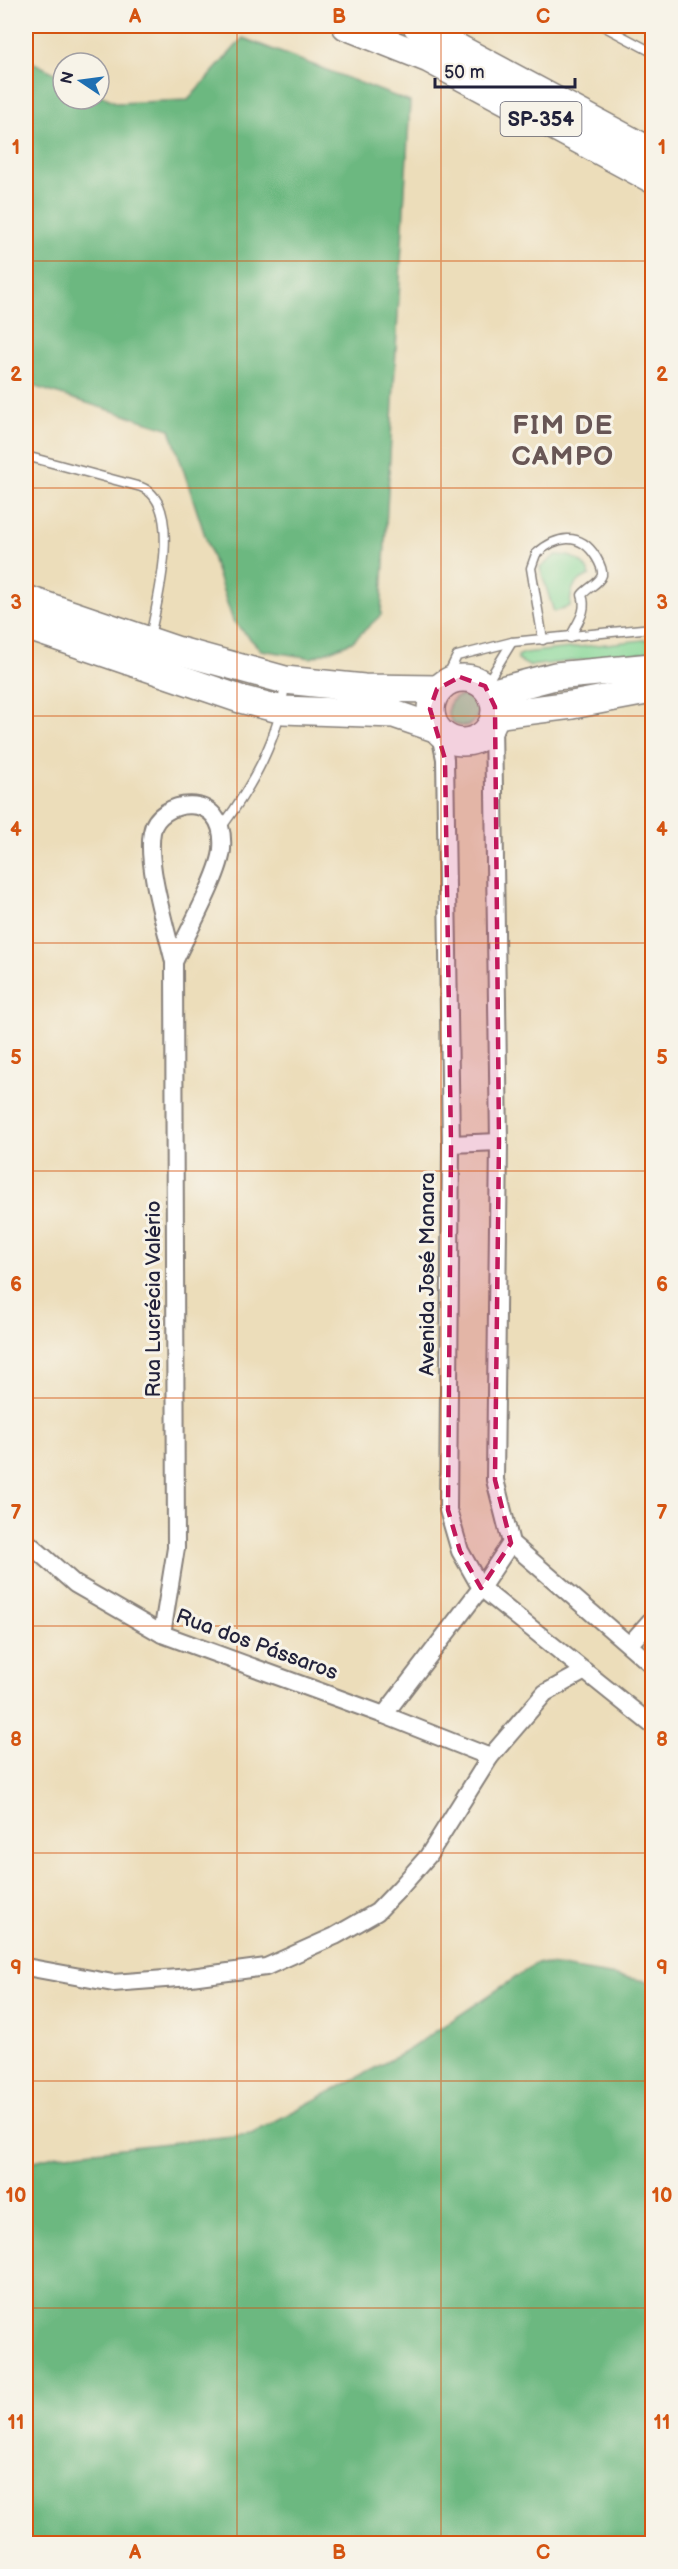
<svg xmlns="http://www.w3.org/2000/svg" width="678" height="2569" font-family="'Balsamiq Sans',sans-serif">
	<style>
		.green { fill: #86d797; stroke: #547c69; stroke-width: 1.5 }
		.forest { fill: #6cb880; stroke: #476d5e; stroke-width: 1.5 }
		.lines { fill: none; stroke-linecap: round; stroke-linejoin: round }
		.lane-casing { stroke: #87807a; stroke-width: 11 }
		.street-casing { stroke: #87807a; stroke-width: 20 }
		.primary-casing { stroke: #87807a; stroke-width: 30 }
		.lane { stroke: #fff; stroke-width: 8 }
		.street { stroke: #fff; stroke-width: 16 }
		.primary { stroke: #fff; stroke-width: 27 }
		.marked { fill: #c2185b; fill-opacity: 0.2; stroke: #c2185b; stroke-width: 4.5; stroke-dasharray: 12 8; stroke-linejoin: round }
		.grid { fill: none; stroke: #d45411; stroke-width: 1.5; stroke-opacity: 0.55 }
		.labels { text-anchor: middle; stroke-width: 6; stroke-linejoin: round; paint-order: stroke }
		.shield { fill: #f7f3e8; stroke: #62616f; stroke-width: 1.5 }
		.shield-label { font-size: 20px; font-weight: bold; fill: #22223b }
		.street-label { font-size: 21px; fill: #22223b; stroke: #f7f3e8 }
		.district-label { font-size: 27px; font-weight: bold; letter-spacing: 1.5px; fill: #685655; stroke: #f7f3e8 }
		.neatline { fill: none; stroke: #d45411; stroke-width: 2 }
		.grid-label { font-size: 20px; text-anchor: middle; font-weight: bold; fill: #d45411 }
	</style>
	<rect width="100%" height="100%" fill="#f7f3e8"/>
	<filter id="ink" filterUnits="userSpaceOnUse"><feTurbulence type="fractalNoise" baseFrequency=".0167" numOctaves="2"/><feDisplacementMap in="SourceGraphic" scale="12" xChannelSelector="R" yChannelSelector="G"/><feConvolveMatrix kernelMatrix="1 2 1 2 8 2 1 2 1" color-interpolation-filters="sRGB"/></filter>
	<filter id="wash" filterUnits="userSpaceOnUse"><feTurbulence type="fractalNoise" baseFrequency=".008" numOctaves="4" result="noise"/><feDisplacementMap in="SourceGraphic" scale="24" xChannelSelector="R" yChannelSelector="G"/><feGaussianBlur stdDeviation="1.35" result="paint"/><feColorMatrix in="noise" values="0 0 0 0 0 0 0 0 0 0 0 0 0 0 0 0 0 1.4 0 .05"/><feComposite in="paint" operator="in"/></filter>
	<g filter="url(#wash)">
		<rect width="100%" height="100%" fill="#ecddba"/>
		<g class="green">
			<path d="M556,555C573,555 583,560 590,575C573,582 571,588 570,606L554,612L540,568Z"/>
			<path d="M652,639V652L529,666L518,660V656L524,653Z"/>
			<circle cx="463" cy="711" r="15"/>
		</g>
		<g class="forest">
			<path d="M243,38L410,102L381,615L352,642L311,658L261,650L233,621L170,429L26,384V59L63,77V99H99V94L117,103L188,100Z"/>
			<path d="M537,1963L652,1982V2543H26V2163L58,2155L251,2134L405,2052Z"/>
		</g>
	</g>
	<g filter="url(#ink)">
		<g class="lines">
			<g class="lane-casing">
				<g id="lane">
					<path d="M603,26L652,52"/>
					<path d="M26,456L141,487C184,503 157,602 150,637"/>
					<path d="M543,640L531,568L536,554C556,536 580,531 596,557C599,562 603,569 602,575C600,583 587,588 582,595C588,612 577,622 570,638"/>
					<path d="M444,683L457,656L512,642L652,628"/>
					<path d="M485,686L512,642"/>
					<path d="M221,828C253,785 280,737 285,683"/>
				</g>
			</g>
			<g class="street-casing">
				<g id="street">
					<path d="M493,722L499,1142L495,1480L511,1543L652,1665"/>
					<path d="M440,734L445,759L451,1144L448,1510L460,1551L481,1588L652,1725"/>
					<path d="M451,1144L499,1142"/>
					<path d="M26,1541L75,1584L162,1634L384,1715L490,1757"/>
					<path d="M162,1634L176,1548L174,962C166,928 146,865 152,832C157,800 227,787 222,849C221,873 185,937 174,962"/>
					<path d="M630,1644L652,1619"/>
					<path d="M384,1715L481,1588L511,1543"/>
					<path d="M26,1967L113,1983L191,1977L266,1967L335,1936L377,1912L400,1888L428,1856L490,1757L545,1693L585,1671"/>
				</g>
			</g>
			<g class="primary-casing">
				<g id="primary">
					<path d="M346,26L429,59L652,179"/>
					<path d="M417,26L652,152"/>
					<path d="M26,599L176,650L285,680L364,688L437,689"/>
					<path d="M26,626L240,699L283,710L394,714L435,728"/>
					<circle cx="463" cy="710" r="32"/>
					<path d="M490,693L555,676L652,667"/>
					<path d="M495,715L572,705L652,690"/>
				</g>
			</g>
			<use href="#lane" class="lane"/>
			<use href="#street" class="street"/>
			<use href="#primary" class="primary"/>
		</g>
	</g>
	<path class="marked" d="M460,677L485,686L495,707L499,1142L495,1480L511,1543L481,1588L460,1551L448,1510L451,1144L445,759L430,709L437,689Z"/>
	<path class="grid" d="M237,26V2544M441,26V2544M26,261H652M26,488H652M26,716H652M26,943H652M26,1171H652M26,1398H652M26,1626H652M26,1853H652M26,2081H652M26,2308H652"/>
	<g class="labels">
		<rect class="shield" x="500.5" y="102" width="81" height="34" rx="4.5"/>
		<g class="shield-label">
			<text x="541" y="126">SP-354</text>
		</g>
		<g class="street-label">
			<text transform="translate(427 1274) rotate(-90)" y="7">Avenida José Manara</text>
			<text transform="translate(153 1299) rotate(-90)" y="7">Rua Lucrécia Valério</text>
			<text transform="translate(257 1644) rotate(20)" y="7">Rua dos Pássaros</text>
		</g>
		<g class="district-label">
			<text x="563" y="434">FIM DE<tspan x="563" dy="31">CAMPO</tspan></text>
		</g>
	</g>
	<rect width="678" height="2569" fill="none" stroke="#f7f3e8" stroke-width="66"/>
	<g transform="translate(81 81) rotate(283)"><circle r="28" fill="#f7f3e8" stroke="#a29fa3" stroke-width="1.5"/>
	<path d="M0-4.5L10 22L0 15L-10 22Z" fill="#1f6fb2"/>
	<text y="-9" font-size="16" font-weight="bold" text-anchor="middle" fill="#22223b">N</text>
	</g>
	<path d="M435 78v9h140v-9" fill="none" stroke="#22223b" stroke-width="3"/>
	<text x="444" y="78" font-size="18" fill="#22223b" stroke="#f7f3e8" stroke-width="4.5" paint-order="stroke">50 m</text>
	<rect x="33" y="33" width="612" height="2503" class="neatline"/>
	<g class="grid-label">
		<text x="135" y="23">A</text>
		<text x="339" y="23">B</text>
		<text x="543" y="23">C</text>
		<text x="16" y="154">1</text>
		<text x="662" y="154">1</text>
		<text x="16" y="381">2</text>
		<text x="662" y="381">2</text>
		<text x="16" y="609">3</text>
		<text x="662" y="609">3</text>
		<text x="16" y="836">4</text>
		<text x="662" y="836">4</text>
		<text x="16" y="1064">5</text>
		<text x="662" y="1064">5</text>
		<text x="16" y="1291">6</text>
		<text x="662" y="1291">6</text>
		<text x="16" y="1519">7</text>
		<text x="662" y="1519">7</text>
		<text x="16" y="1746">8</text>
		<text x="662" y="1746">8</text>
		<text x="16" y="1974">9</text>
		<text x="662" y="1974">9</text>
		<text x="16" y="2202">10</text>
		<text x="662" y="2202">10</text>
		<text x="16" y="2429">11</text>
		<text x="662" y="2429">11</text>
		<text x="135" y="2559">A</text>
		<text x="339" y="2559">B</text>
		<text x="543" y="2559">C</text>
	</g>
</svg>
